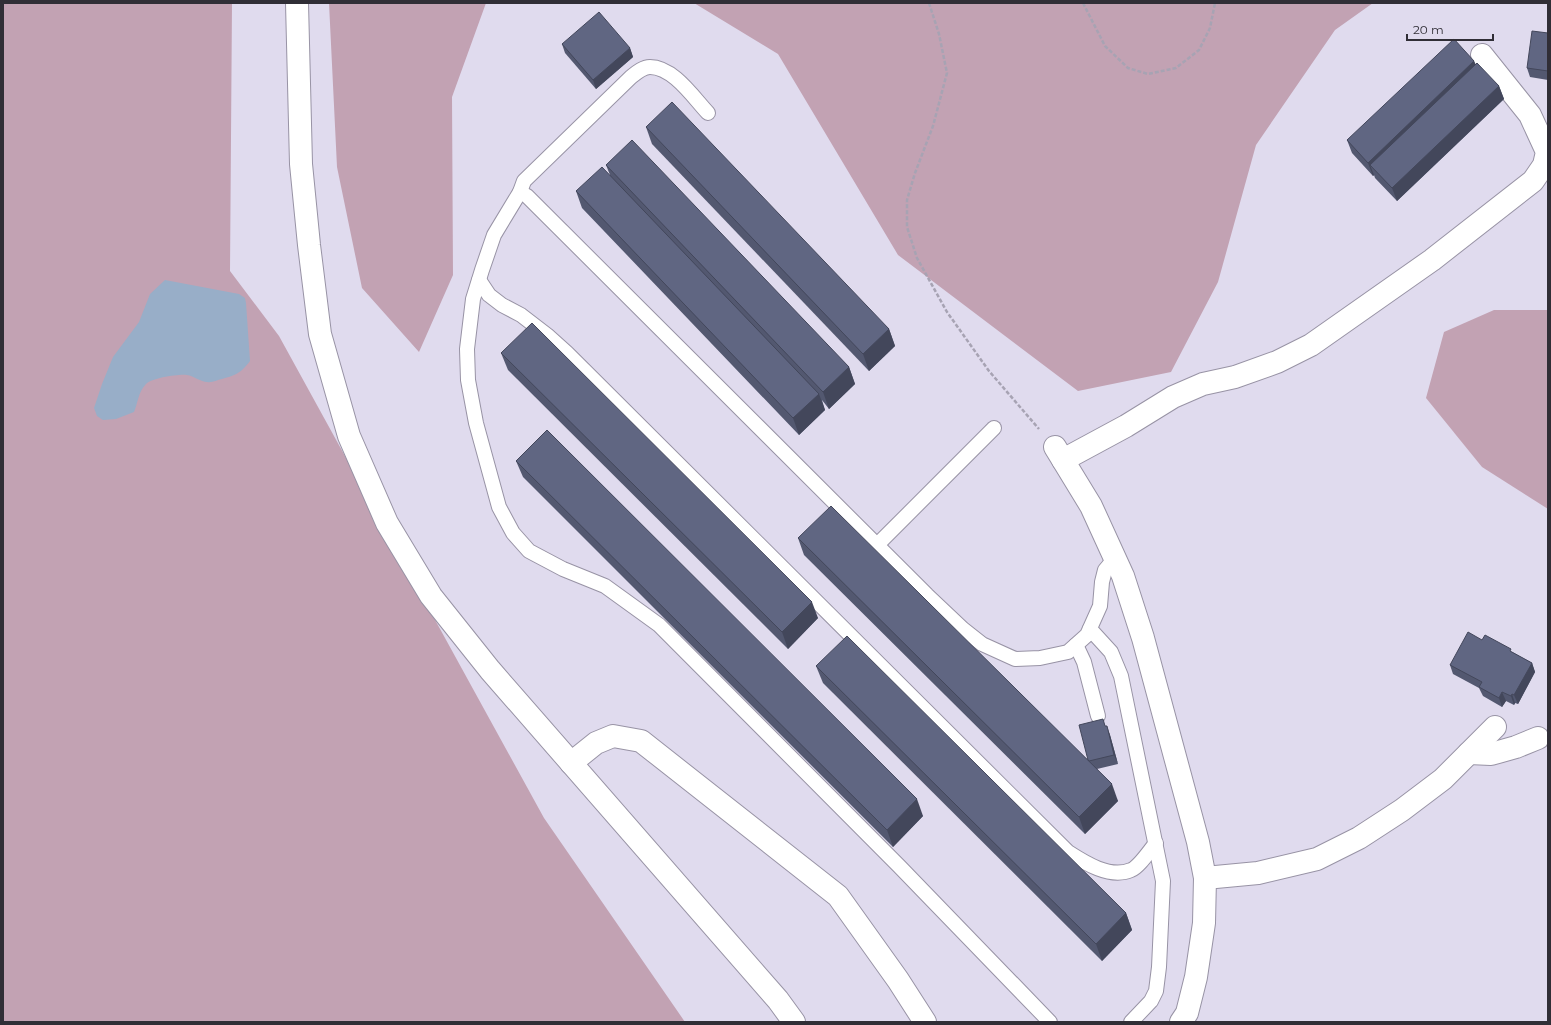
<svg xmlns="http://www.w3.org/2000/svg" width="1551" height="1025" font-family="Montserrat,sans-serif">
	<style>
		.forest { fill: #c2a2b3 }
		.water { fill: #98aec8 }
		.lines { fill: none; stroke-linecap: round; stroke-linejoin: round }
		.lane-casing { stroke: #9893a5; stroke-width: 16 }
		.street-casing { stroke: #9893a5; stroke-width: 24 }
		.secondary-casing { stroke: #9893a5; stroke-width: 24 }
		.path { stroke: #a7a3b3; stroke-width: 2.5; stroke-dasharray: 4 2; stroke-linecap: butt }
		.lane { stroke: #fff; stroke-width: 14 }
		.street { stroke: #fff; stroke-width: 22 }
		.secondary { stroke: #fff; stroke-width: 22 }
		.wall { fill: #535870 }
		.shaded-wall { fill: #43475b }
		.building { fill: #606682; stroke: #43475b }
	</style>
	<rect width="100%" height="100%" fill="#e0dbee"/>
	<g class="forest">
		<path d="M3,3H232L230,271L279,336L544,818L685,1022H3Z"/>
		<path d="M329,3H486L452,97L453,275L419,352L362,288L337,167Z"/>
		<path d="M694,3H1373L1335,30L1256,145L1218,282L1171,372L1078,391L898,255L778,54Z"/>
		<path d="M1494,310H1548V509L1482,467L1426,398L1444,332Z"/>
	</g>
	<path class="water" d="M165,280L239,294L245,298L246,303L250,361C241,373 236,375 222,379C217,380 212,383 207,382C201,382 194,376 187,375C178,374 152,378 146,384C138,392 138,403 134,412L116,419L103,420L97,416L94,408L102,384L113,357L139,322L150,294Z"/>
	<g class="lines">
		<g class="lane-casing">
			<g id="lane">
				<path d="M708,113C693,97 673,67 650,67C643,67 636,73 631,77L524,181L520,192L494,235L482,270L473,299L467,349L468,380L476,423L499,507L513,533L529,551L563,569L605,586L659,625L899,866L1050,1022"/>
				<path d="M520,192L527,196L927,595L963,629L982,644L1015,659L1040,658L1068,652L1087,635L1100,606L1102,582L1105,570L1115,558"/>
				<path d="M479,280L489,295L502,305L521,315L547,335L567,353L1068,852C1085,863 1110,879 1131,870C1139,867 1150,850 1156,843"/>
				<path d="M877,545L994,428"/>
				<path d="M1090,629L1111,652L1121,676L1163,881L1159,967L1156,991L1151,1001L1131,1022"/>
				<path d="M1076,645L1084,662L1098,716"/>
			</g>
		</g>
		<g class="street-casing">
			<g id="street">
				<path d="M1055,447L1091,506L1123,576L1143,638L1198,842L1205,878L1204,923L1196,977L1187,1013L1181,1022"/>
				<path d="M1063,460L1126,426L1173,397L1203,384L1235,377L1277,362L1311,345L1432,260L1533,181L1544,165L1547,152L1530,115L1482,55"/>
				<path d="M1469,753L1491,754L1516,747L1538,738"/>
				<path d="M571,763L596,743L613,736L641,741L838,896L898,980L925,1022"/>
				<path d="M1205,878L1258,873L1317,859L1359,838L1402,810L1443,779L1495,727"/>
			</g>
		</g>
		<g class="secondary-casing">
			<path id="secondary" d="M297,3L301,164L309,245L320,334L349,436L387,523L431,596L490,670L778,1000L794,1022"/>
		</g>
		<g class="path">
			<path d="M929,3L939,34L947,73L933,126L915,173L907,200V227L917,258L947,312L989,371L1039,429"/>
			<path d="M1083,3L1105,46L1128,68L1148,74L1176,68L1199,50L1210,28L1215,3"/>
		</g>
		<use href="#lane" class="lane"/>
		<use href="#street" class="street"/>
		<use href="#secondary" class="secondary"/>
	</g>
	<g class="wall">
		<path d="M1548,33V80L1530,77L1527,68Z"/>
		<path d="M562,44L630,48L633,57L596,89L565,53Z"/>
		<path d="M1474,61L1476,65L1499,86L1504,99L1397,201L1375,178L1374,175L1373,176L1352,153L1347,140Z"/>
		<path d="M646,127L889,329L895,346L869,371L652,144Z"/>
		<path d="M606,165L849,367L855,384L829,409L822,400L825,410L799,435L582,208L576,191L610,175Z"/>
		<path d="M501,353L818,618L788,649L508,370Z"/>
		<path d="M516,461L923,816L893,847L523,477Z"/>
		<path d="M798,538L1088,760L1106,726L1110,735L1118,764L1097,769L1118,801L1085,834L804,555Z"/>
		<path d="M1482,640L1512,652L1532,663L1535,672L1518,704L1515,703L1514,705L1506,701L1502,707L1483,696L1479,688L1453,674L1450,665Z"/>
		<path d="M816,666L1126,913L1132,930L1102,961L823,683Z"/>
	</g>
	<g class="shaded-wall">
		<path d="M630,48L633,57L596,89L593,80Z"/>
		<path d="M1474,61L1479,74L1370,165L1374,175L1373,176L1368,163Z"/>
		<path d="M1499,86L1504,99L1397,201L1392,188Z"/>
		<path d="M889,329L895,346L869,371L863,354Z"/>
		<path d="M849,367L855,384L829,409L823,392Z"/>
		<path d="M819,394L825,410L799,435L793,418Z"/>
		<path d="M812,602L818,618L788,649L782,632Z"/>
		<path d="M1532,663L1535,672L1518,704L1514,695Z"/>
		<path d="M1502,692L1506,701L1502,707L1499,698Z"/>
		<path d="M1512,694L1515,703L1514,705L1511,696Z"/>
		<path d="M1107,726L1110,735L1118,764L1114,755Z"/>
		<path d="M1112,784L1118,801L1085,834L1079,817Z"/>
		<path d="M917,799L923,816L893,847L887,830Z"/>
		<path d="M1126,913L1132,930L1102,961L1096,944Z"/>
	</g>
	<g class="building">
		<path d="M599,12L630,48L593,80L562,44Z"/>
		<path d="M1532,31L1548,33V71L1527,68Z"/>
		<path d="M1454,39L1474,61L1368,163L1347,140Z"/>
		<path d="M1477,63L1499,86L1392,188L1370,165Z"/>
		<path d="M672,102L889,329L863,354L646,127Z"/>
		<path d="M632,140L849,367L823,392L606,165Z"/>
		<path d="M602,167L819,394L793,418L576,191Z"/>
		<path d="M532,323L812,602L782,632L501,353Z"/>
		<path d="M547,430L917,799L887,830L516,461Z"/>
		<path d="M831,506L1112,784L1079,817L798,538Z"/>
		<path d="M1468,632L1482,640L1485,635L1511,649L1510,651L1532,663L1514,695L1512,694L1511,696L1502,692L1499,698L1479,687L1482,682L1450,665Z"/>
		<path d="M847,636L1126,913L1096,944L816,666Z"/>
		<path d="M1103,719L1105,726H1107L1114,755L1089,761L1088,760L1079,725Z"/>
	</g>
	<rect width="1551" height="1025" fill="none" stroke="#302e36" stroke-width="8"/>
	<path d="M1407 34v6h86v-6" fill="none" stroke="#302e36" stroke-width="2"/>
	<text x="1413" y="34" font-size="12" fill="#302e36" stroke="#e0dbee" stroke-width="3" paint-order="stroke">20 m</text>
</svg>
